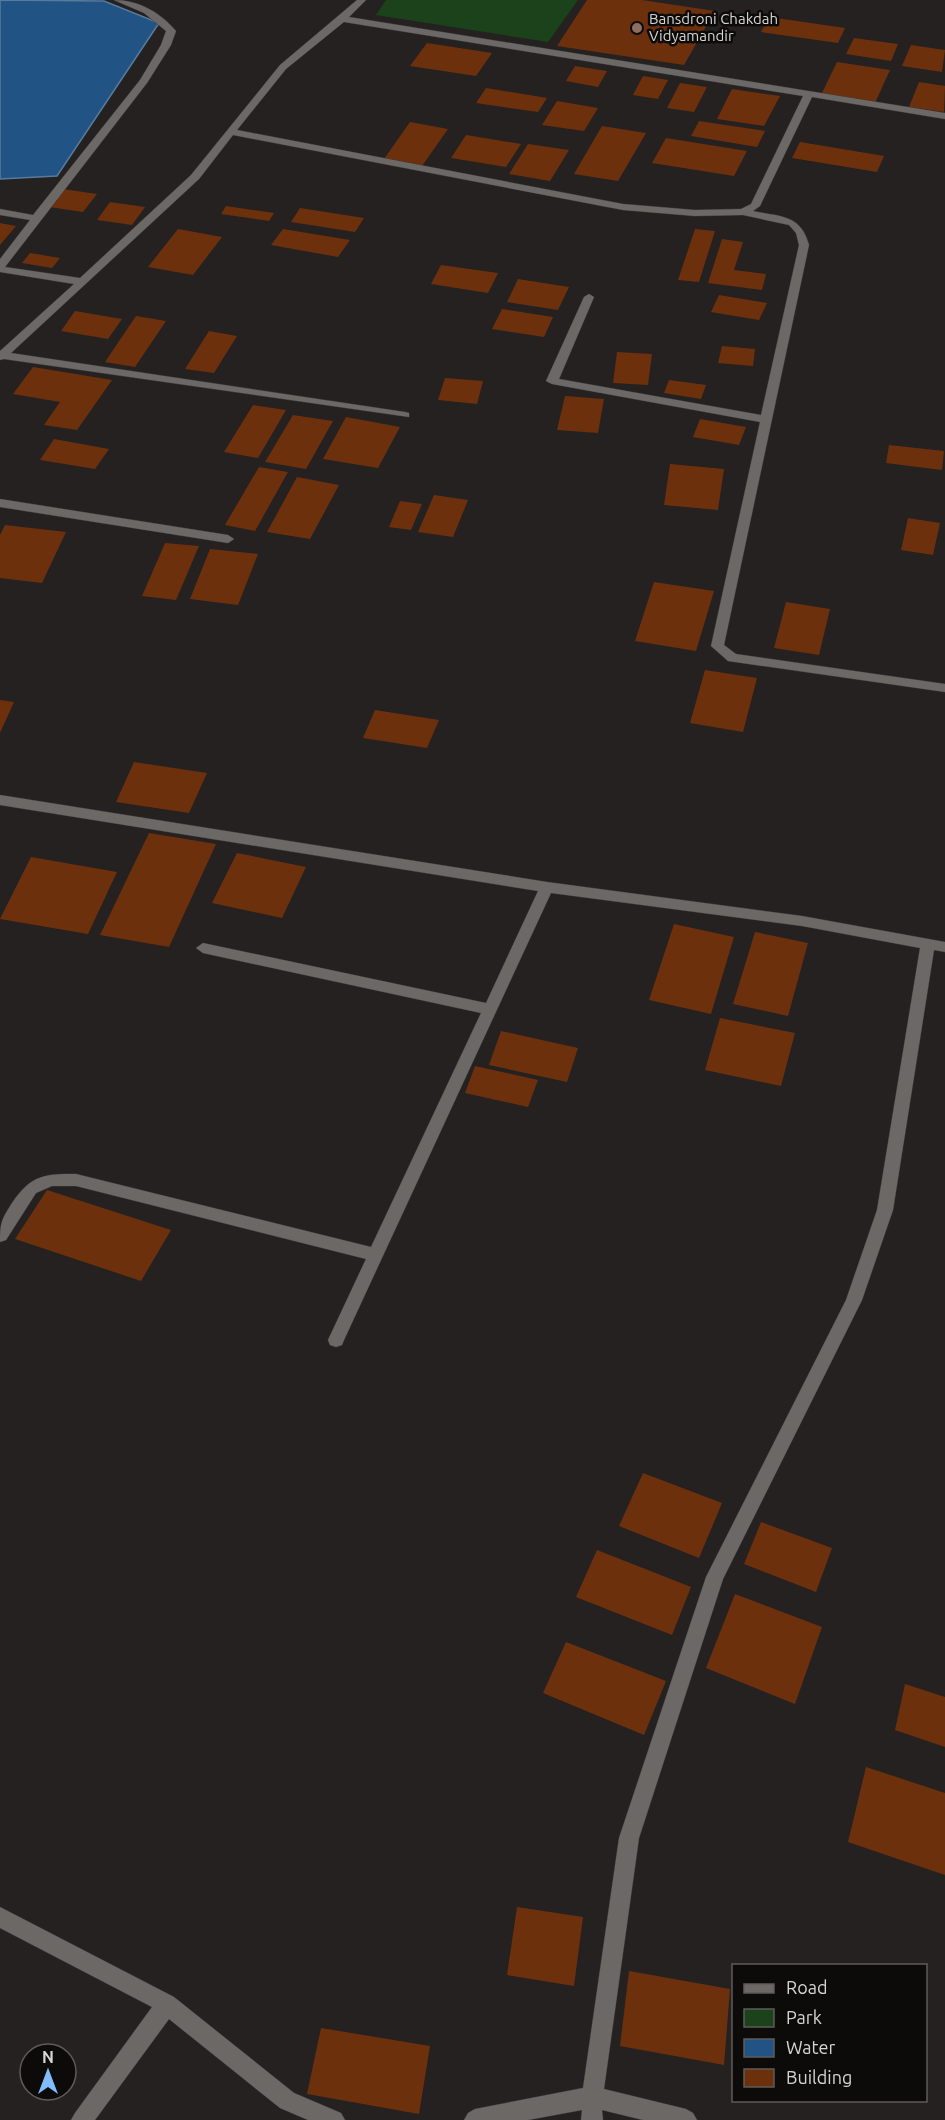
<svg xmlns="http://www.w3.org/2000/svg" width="945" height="2120" font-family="Ubuntu,sans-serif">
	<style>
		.green { fill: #1c421b }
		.water { fill: #215485; stroke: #587b9d; stroke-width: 1.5 }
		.building { fill: #6d300d }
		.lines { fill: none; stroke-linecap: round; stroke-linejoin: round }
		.minor-casing { stroke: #3d3b3a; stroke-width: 1 }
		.minor { fill: #6b6866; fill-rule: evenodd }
		.education-dot { fill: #8d6e63; stroke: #0c0b0a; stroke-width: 2 }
		.labels { text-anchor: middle; stroke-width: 5; stroke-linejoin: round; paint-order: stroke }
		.far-poi-label { font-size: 15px; fill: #d7d5d5; stroke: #0c0b0a; text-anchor: start }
	</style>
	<rect width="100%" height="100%" fill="#242120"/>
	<path class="green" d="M386,0H578L548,42L376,15Z"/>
	<path class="water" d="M0,0L104,1L159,23L57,176L0,179Z"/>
	<g class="building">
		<path d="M587,0H642L715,11L684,65L557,46Z"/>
		<path d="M769,17L845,28L838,43L761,32Z"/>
		<path d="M854,38L898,44L891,61L846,54Z"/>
		<path d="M427,43L492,53L476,76L410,66Z"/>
		<path d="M911,45L945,50L942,72L902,66Z"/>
		<path d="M837,62L890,70L875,103L821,95Z"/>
		<path d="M575,66L607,71L598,87L566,81Z"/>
		<path d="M643,76L668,80L658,99L633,95Z"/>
		<path d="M919,82L945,86L944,112L909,107Z"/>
		<path d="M680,83L707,87L694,112L667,108Z"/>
		<path d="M486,88L547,98L538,112L476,103Z"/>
		<path d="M732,89L780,96L764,126L717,119Z"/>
		<path d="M557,101L598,108L584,131L542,125Z"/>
		<path d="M699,121L765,131L757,147L691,136Z"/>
		<path d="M410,122L448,129L422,166L384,159Z"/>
		<path d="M602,126L646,133L618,181L574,174Z"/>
		<path d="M466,135L521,144L506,167L451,158Z"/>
		<path d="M666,138L747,151L734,176L652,163Z"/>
		<path d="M800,142L884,156L877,172L792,158Z"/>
		<path d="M528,144L569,150L550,181L509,174Z"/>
		<path d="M63,189L97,194L83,212L49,207Z"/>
		<path d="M110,202L145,207L132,225L97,220Z"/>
		<path d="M226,206L274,213L269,221L221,214Z"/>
		<path d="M300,208L364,218L355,232L291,222Z"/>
		<path d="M0,223L16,226L0,245Z"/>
		<path d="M178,229L222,237L193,275L148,267Z"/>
		<path d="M283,229L350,240L338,257L271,245Z"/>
		<path d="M695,229L715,231L699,282L678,280Z"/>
		<path d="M722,239L743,242L734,270L766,274L762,290L708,283Z"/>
		<path d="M30,253L60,258L52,268L22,263Z"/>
		<path d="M441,265L498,273L488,293L431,284Z"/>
		<path d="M518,279L569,287L558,310L507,302Z"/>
		<path d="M719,295L767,303L759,320L711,312Z"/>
		<path d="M502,309L553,317L544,337L492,329Z"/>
		<path d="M75,311L122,319L108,339L61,331Z"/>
		<path d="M136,316L166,321L135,367L105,362Z"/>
		<path d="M209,331L237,336L214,373L185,369Z"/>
		<path d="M722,346L755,349L753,366L718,363Z"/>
		<path d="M617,352L652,354L648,385L613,383Z"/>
		<path d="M33,367L112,380L77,430L44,425L60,402L13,394Z"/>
		<path d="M445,378L483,381L477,404L438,400Z"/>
		<path d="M669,380L706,385L701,399L664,393Z"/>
		<path d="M565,396L604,399L598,433L557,430Z"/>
		<path d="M253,405L286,410L258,458L224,452Z"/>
		<path d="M293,415L333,421L306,469L265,462Z"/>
		<path d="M346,417L400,427L378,468L323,459Z"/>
		<path d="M700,419L746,427L739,445L693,437Z"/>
		<path d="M54,439L109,449L95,469L40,460Z"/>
		<path d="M889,445L944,451L942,470L886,463Z"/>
		<path d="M670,464L724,469L718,510L664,505Z"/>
		<path d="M259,467L288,472L255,531L225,525Z"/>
		<path d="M297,477L339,485L310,539L267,532Z"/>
		<path d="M434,495L468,500L453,537L418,532Z"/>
		<path d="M400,501L422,504L411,530L389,527Z"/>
		<path d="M908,518L940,523L933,555L901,550Z"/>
		<path d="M5,525L66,532L42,583L0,578V535Z"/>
		<path d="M165,543L199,546L176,600L142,596Z"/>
		<path d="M210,549L258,554L238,605L190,599Z"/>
		<path d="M654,582L714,591L696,651L635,641Z"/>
		<path d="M786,602L830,609L819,655L774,648Z"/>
		<path d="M705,670L757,678L743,732L690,723Z"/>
		<path d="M0,700L14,702L0,733Z"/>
		<path d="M375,710L439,720L427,748L363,738Z"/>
		<path d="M134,762L207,773L189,813L116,802Z"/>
		<path d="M149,833L216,844L169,947L100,935Z"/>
		<path d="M237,853L306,867L282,918L212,903Z"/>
		<path d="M31,857L117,872L88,934L0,919Z"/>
		<path d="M674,924L734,937L711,1014L649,1000Z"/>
		<path d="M755,932L808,943L788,1016L733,1004Z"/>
		<path d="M720,1018L795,1033L781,1086L705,1070Z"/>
		<path d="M501,1031L578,1048L567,1082L489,1065Z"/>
		<path d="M475,1066L538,1080L528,1107L465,1093Z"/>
		<path d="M47,1190L171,1230L141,1281L15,1239Z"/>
		<path d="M643,1473L722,1503L699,1558L619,1526Z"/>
		<path d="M761,1522L832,1548L816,1592L744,1564Z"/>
		<path d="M597,1550L691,1587L672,1635L576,1597Z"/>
		<path d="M735,1594L822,1627L795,1704L706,1668Z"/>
		<path d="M566,1642L666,1681L644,1735L543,1693Z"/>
		<path d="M905,1684L945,1697V1747L895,1730Z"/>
		<path d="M866,1767L945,1793V1875L848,1842Z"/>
		<path d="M517,1907L583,1917L574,1986L507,1975Z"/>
		<path d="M629,1971L730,1989L724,2065L620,2046Z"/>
		<path d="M321,2028L430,2046L419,2114L307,2094Z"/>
	</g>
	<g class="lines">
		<g class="minor-casing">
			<g id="minor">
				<path d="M114,0C138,0 160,12 176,31L171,45L147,83L5,267L80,278L191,175L280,65L357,0H366L349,17L945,113V119L812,97L760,206L753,211C780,217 801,214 809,245L724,645L736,654L945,684V692L728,661L711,646L760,422L552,384L546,381L584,297L589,294L594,297L559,379L761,415L799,245L796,233L789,225L743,215L695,216L623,210L233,135L199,179L11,353L405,412L409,413V417L4,359L0,360V351L74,284L0,272V259L30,220L0,215V209L33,215L140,80L161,45L166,31L144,13ZM344,22L803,96L751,204L741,209L695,210L623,204L237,130L286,69Z"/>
				<path d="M0,499L228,535L234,539L228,543L0,507Z"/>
				<path d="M0,795L547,882L802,916L945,942V952L934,950L893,1210L862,1300L723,1579L639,1838L604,2089L686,2109L693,2113L697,2120H643L602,2110L603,2120H581L582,2110L528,2120H464L468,2113L475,2109L583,2088L619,1838L706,1577L846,1300L877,1210L920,948L802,926L551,893L344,1340L342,1345L336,1347L330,1345L328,1340L366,1259L76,1186H52L36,1193L6,1240L0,1242C0,1222 2,1219 12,1203C31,1175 44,1174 76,1174L371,1247L481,1013L203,953L196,948L203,943L486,1003L538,891L0,805Z"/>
				<path d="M0,1907L174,1997L294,2093L341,2113L345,2120H308L280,2108L169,2019L95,2120H71L75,2113L152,2007L0,1928Z"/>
			</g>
		</g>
		<use href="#minor" class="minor"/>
	</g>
	<circle class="education-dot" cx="637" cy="28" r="6"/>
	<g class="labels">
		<g class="far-poi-label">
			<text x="649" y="24">Bansdroni Chakdah<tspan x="649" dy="17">Vidyamandir</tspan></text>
		</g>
	</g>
	<rect x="732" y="1964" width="195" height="138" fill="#0c0b0a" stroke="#5d5c5b" stroke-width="1.5"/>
	<rect x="744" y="1984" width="30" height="9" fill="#6b6866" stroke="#5d5c5b" stroke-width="1.5"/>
	<text x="786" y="1994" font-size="18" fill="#d7d5d5">Road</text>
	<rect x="744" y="2009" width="30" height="18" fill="#1c421b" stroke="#5d5c5b" stroke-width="1.5"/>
	<text x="786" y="2024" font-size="18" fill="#d7d5d5">Park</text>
	<rect x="744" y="2039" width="30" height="18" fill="#215485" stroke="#5d5c5b" stroke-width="1.5"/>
	<text x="786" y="2054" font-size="18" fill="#d7d5d5">Water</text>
	<rect x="744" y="2069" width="30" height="18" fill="#6d300d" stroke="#5d5c5b" stroke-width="1.5"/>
	<text x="786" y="2084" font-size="18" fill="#d7d5d5">Building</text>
	<g transform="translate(48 2072)"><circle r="28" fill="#0c0b0a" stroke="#5d5c5b" stroke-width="1.5"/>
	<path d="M0-4.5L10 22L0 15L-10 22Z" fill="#80bdfa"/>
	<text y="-9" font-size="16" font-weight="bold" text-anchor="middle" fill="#d7d5d5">N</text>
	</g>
</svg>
